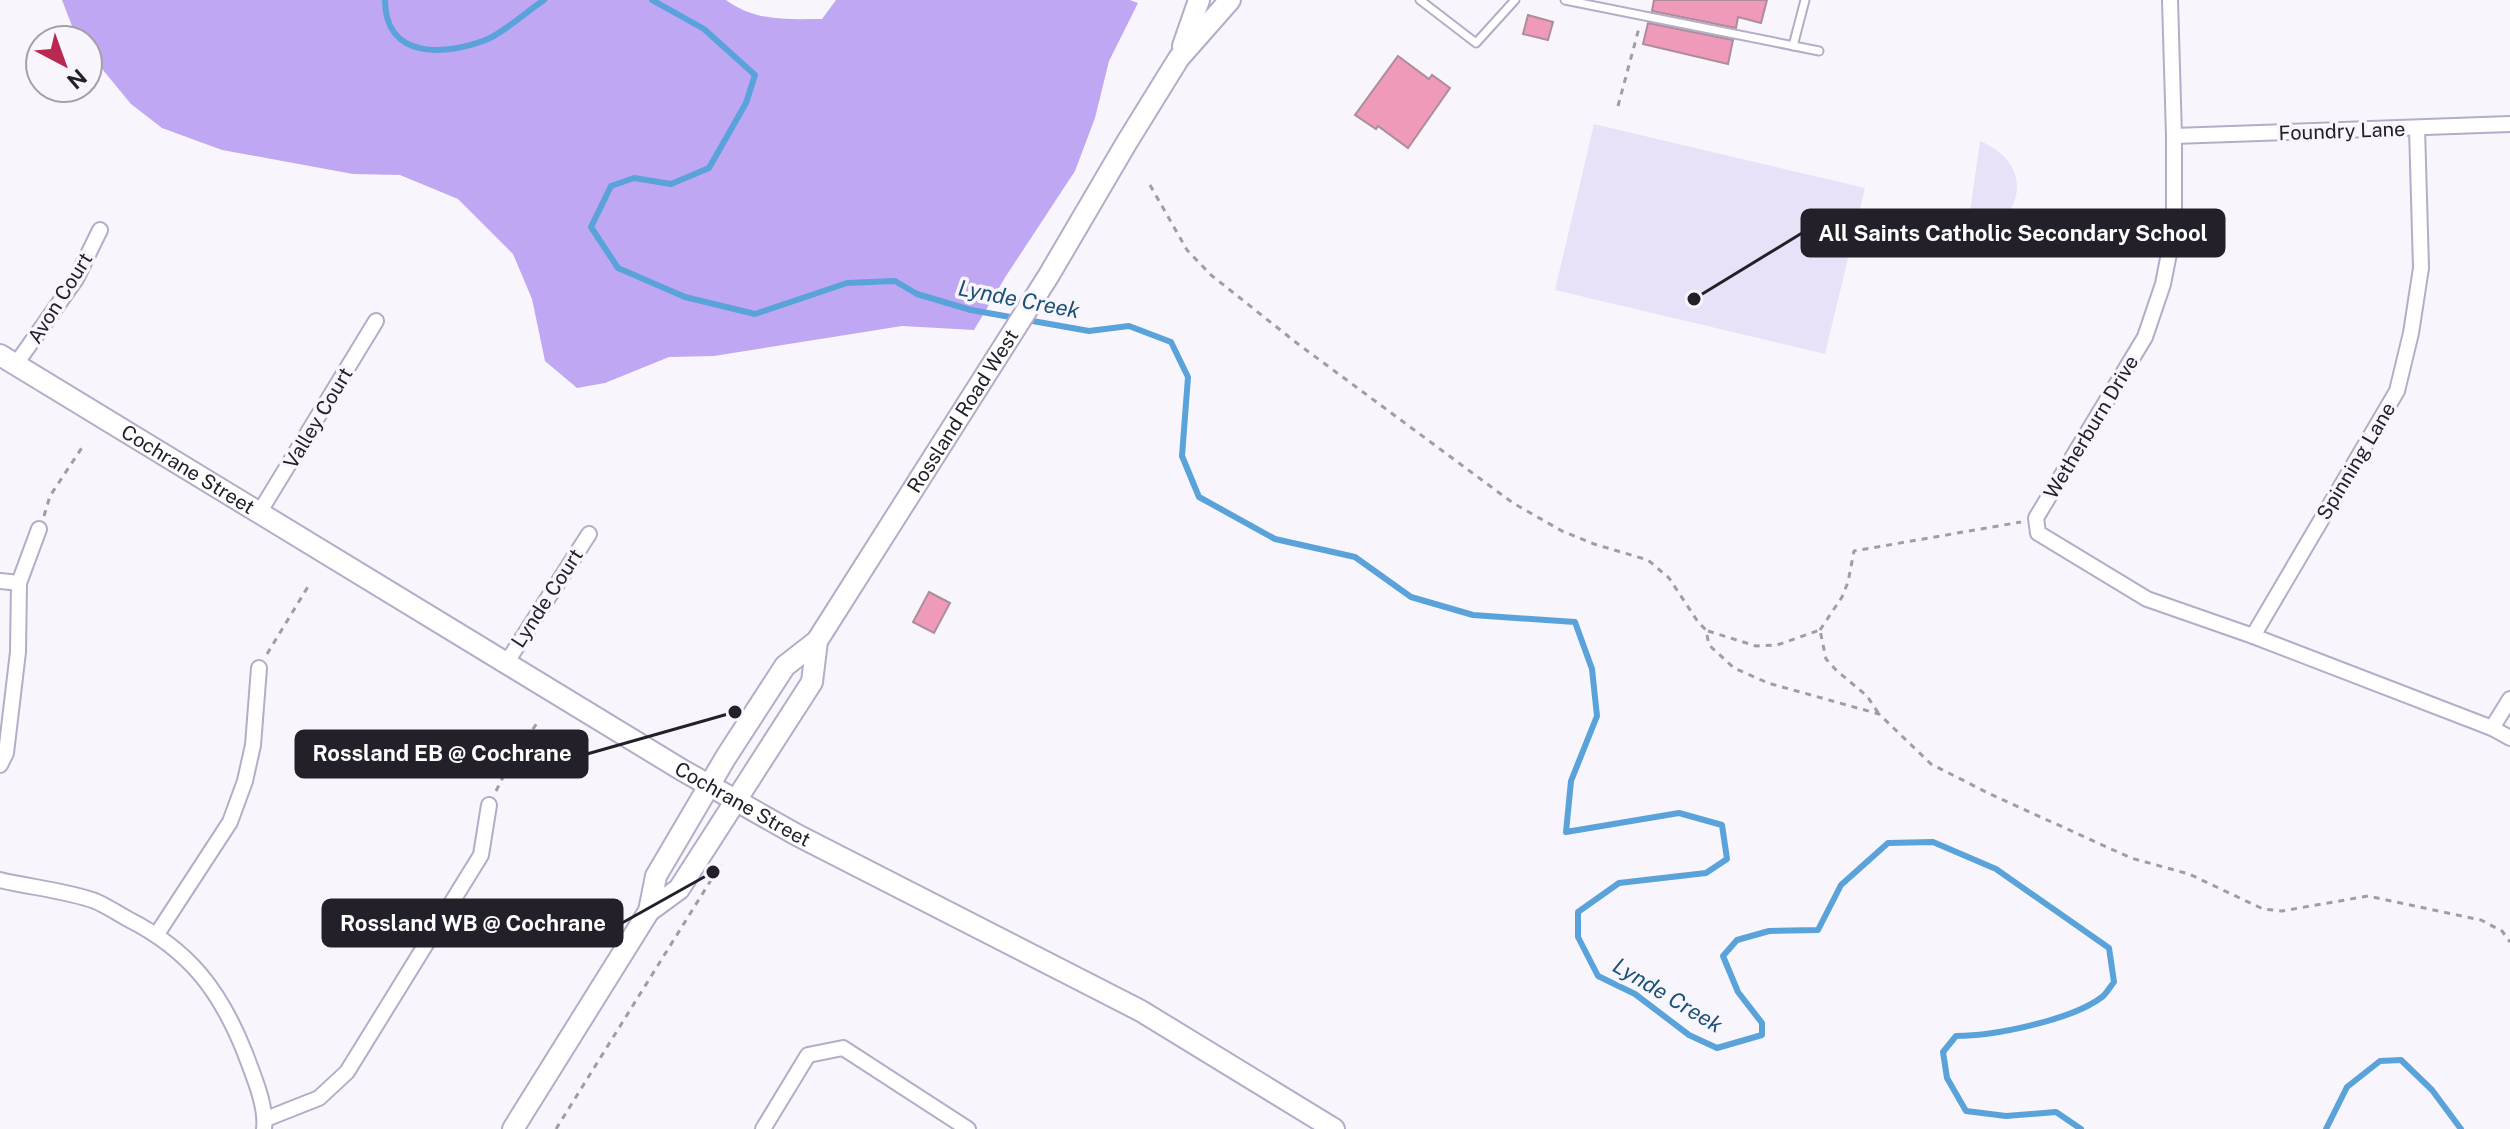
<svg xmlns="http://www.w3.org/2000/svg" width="2510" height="1129" font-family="'Public Sans',sans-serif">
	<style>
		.green { fill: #e8e2f8 }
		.forest { fill: #c0a7f3 }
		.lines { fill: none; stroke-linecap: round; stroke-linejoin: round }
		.stream { stroke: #5aa3da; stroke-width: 6 }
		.building { fill: #ef9aba; stroke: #ac8d98; stroke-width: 2 }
		.lane-casing { stroke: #b5acc8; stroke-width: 11 }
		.street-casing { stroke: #b5acc8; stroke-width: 18 }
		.secondary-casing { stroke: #b5acc8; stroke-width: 24 }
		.path { stroke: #a09ea5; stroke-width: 3; stroke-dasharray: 6 6; stroke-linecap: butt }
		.lane { stroke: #fff; stroke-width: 7 }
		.street { stroke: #fff; stroke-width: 14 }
		.secondary { stroke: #fff; stroke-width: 20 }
		.labels { text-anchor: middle; stroke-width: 7; stroke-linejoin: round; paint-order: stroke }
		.street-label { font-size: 20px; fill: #23202a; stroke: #f8f6fc }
		.water-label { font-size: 22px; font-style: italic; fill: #1b5176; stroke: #f8f6fc }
		.leader { fill: none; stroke: #23202a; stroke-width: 3 }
		.callout-dot { fill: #23202a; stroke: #f8f6fc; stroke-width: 3 }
		.callout { fill: #23202a; stroke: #23202a; stroke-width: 3 }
		.callout-label { font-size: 22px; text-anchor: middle; font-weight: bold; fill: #fff }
	</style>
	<rect width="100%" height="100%" fill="#f8f6fc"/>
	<g class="green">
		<path d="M1594,124L1865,188L1825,354L1555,290Z"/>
		<path d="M1980,141C2035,163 2027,226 1967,232Z"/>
	</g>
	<path class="forest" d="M62,0H726C756,22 787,19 822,19L836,0H1130L1138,3L1109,61L1095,118L1075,171L1006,276L974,330L902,326L714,356L669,357L605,383L577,388L545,361L532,299L513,254L458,199L400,175L353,174L222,150L162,128L131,104L88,52V40L77,39Z"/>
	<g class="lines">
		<g class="stream">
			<path d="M385,0C385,60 446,56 488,39C507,30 526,12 544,0"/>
			<path d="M652,0L704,29L755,75L746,103L709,168L671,184L634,178L611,186L591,227L618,268L685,297L755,314L847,283L895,281L917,294L971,310L1016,318"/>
			<path d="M1027,320L1089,331L1129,326L1171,342L1188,377L1182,456L1199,497L1275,539L1355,557L1411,597L1473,615L1575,622L1592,669L1597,716L1571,781L1566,832L1679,813L1722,825L1727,859L1706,873L1619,883L1578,912V937L1598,976L1635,994L1689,1035L1717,1048L1762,1035V1023L1738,992L1723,956L1737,940L1769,931L1818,930L1841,885L1888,843L1933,842L1996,869L2109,948L2114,982C2110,987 2106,994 2102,997C2072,1020 1994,1036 1956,1036L1943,1052L1947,1078L1966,1111L2006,1116L2056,1112L2081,1129"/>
			<path d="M2326,1129L2347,1087L2380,1061L2401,1060L2432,1090L2461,1129"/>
		</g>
	</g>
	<g class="building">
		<path d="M1654,0H1767L1761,23L1738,17L1736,28L1652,11Z"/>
		<path d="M1528,15L1553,22L1548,40L1523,34Z"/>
		<path d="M1648,23L1733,40L1728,64L1643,44Z"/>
		<path d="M1398,56L1429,79L1432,75L1450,88L1408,148L1378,126L1376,129L1355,115Z"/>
		<path d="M929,592L950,603L934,633L913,622Z"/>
	</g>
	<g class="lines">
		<g class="lane-casing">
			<g id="lane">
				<path d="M1420,0L1476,43L1515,0"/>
				<path d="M1565,0L1819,51"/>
				<path d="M1793,46L1805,0"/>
			</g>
		</g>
		<g class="street-casing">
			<g id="street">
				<path d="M2170,0L2174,136V228L2163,284L2145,337L2036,518L2038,533L2147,599L2253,636L2492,728L2510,738"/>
				<path d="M2174,136L2510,124"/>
				<path d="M16,364L76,279L100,230"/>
				<path d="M259,513L376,321"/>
				<path d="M0,581L19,583"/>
				<path d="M2253,636L2397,391L2411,333L2421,268L2417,128"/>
				<path d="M507,662L589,534"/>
				<path d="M2492,728L2510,699"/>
				<path d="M0,765L6,753L18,652L19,583L39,529"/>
				<path d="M0,880C29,887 68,891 95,901C107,906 117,913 128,919C189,950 220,990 245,1053C253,1075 267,1106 264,1129"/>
				<path d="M157,934L230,822L245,781L253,745L259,668"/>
				<path d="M266,1119L319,1098L347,1072L481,855L489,805"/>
				<path d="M763,1129L808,1055L843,1048L968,1129"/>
			</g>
		</g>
		<g class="secondary-casing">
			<g id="secondary">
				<path d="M1183,46L1199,0"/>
				<path id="s1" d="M0,355L682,770L797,835L1141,1011L1334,1129"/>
				<path d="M649,911L679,889L812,682L817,641"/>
				<path id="s2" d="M513,1129L649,911L656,876L726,757L785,666L817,641L1049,275L1127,142L1179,58L1230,0"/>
			</g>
		</g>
		<g class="path">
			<path d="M1618,106L1639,28"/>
			<path d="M1150,185L1187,250L1211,275L1298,344L1513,503L1562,531L1594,544L1648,560L1669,578L1698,622L1706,630L1709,645L1734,668L1768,683L1879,714L1931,764L1990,794L2131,858L2189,874L2263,909L2282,911L2368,896L2481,920L2502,931L2510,942"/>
			<path d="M44,516L50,496L83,446"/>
			<path d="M1820,630L1842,597L1848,582L1854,551L2021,522"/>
			<path d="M1708,631L1756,646L1777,645L1820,630L1826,659L1836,670L1867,696L1879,714"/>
			<path d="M267,654L309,585"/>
			<path d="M496,791L508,767L537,723"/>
			<path d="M556,1129L721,864"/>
		</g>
		<use href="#lane" class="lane"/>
		<use href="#street" class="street"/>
		<use href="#secondary" class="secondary"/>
	</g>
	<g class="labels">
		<g class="street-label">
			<text transform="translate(2342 131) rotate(-2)" y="7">Foundry Lane</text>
			<text transform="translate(60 298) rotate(-58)" y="7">Avon Court</text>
			<text dy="7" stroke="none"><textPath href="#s2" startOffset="852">Rossland Road West</textPath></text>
			<text transform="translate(318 418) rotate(-59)" y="7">Valley Court</text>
			<text transform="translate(2091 427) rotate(-59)" y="7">Wetherburn Drive</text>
			<text transform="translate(2356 461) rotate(-59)" y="7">Spinning Lane</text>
			<text dy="7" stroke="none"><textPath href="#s1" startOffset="220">Cochrane Street</textPath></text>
			<text transform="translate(547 598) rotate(-57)" y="7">Lynde Court</text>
			<text dy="7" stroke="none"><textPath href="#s1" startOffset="868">Cochrane Street</textPath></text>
		</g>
		<g class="water-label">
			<text transform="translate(1019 299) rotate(11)" y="8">Lynde Creek</text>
			<text transform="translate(1668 995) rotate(31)" y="8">Lynde Creek</text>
		</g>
	</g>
	<path class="leader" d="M1694 299L1802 233M735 712L587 754M713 872L622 923"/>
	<g class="callout-dot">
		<circle cx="1694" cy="299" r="8"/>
		<circle cx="735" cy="712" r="8"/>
		<circle cx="713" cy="872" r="8"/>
	</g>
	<g class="callout">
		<rect x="1802" y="210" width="422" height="46" rx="8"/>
		<rect x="296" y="731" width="291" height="46" rx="8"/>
		<rect x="323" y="900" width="299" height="46" rx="8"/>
	</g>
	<g class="callout-label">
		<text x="2013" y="241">All Saints Catholic Secondary School</text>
		<text x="442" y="761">Rossland EB @ Cochrane</text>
		<text x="473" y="931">Rossland WB @ Cochrane</text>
	</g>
	<g transform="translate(64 64) rotate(139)"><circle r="38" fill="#f8f6fc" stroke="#a3a0a8" stroke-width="2"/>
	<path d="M0-6L14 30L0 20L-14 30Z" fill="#b92851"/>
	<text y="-12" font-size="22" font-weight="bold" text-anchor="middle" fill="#23202a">N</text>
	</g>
</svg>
